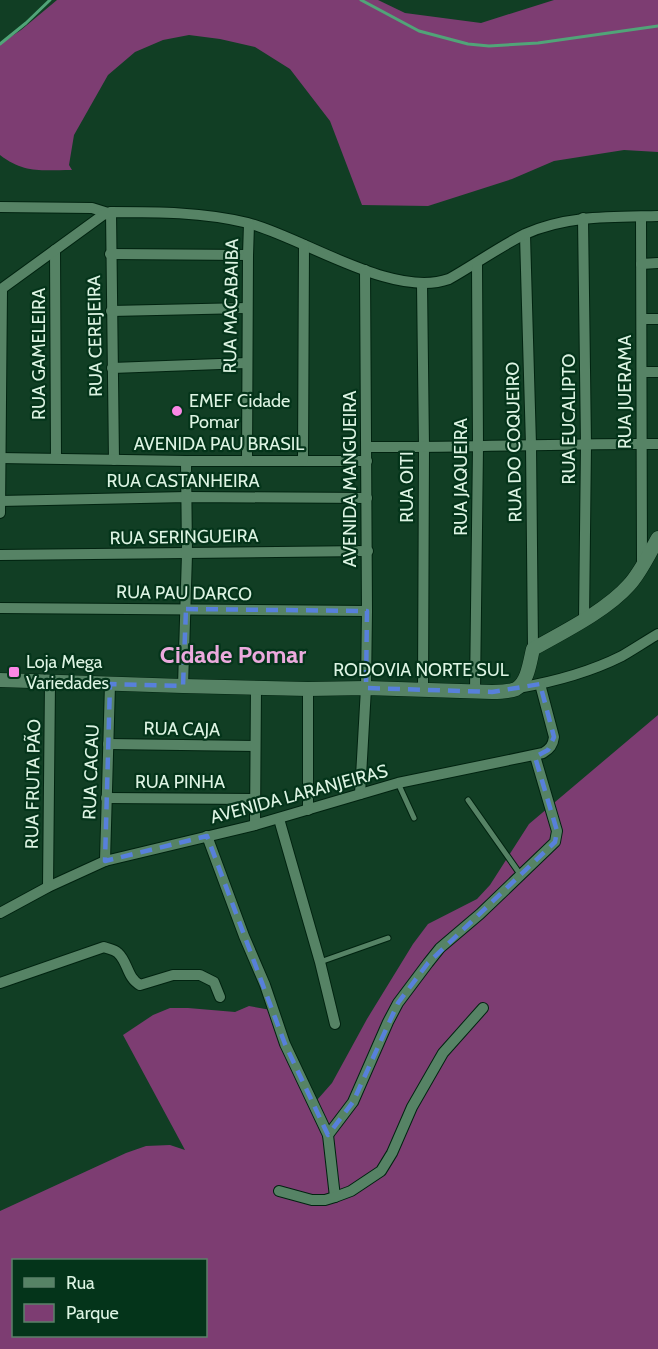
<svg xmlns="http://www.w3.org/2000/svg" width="658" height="1349" font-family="Cabin,sans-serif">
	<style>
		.green { fill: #7d3d72; fill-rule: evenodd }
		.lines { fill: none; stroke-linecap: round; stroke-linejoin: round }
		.stream { stroke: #51a478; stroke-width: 3 }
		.service-casing { stroke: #012310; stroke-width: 7 }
		.minor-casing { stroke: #012310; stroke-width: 12 }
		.tertiary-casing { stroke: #012310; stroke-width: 15 }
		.service { stroke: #568365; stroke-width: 5 }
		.minor { stroke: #568365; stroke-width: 10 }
		.tertiary { stroke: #568365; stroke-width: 14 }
		.marked { fill: none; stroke: #5780db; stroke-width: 4.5; stroke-dasharray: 12 8; stroke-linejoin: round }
		.poi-dot { fill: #fb87e6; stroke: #04341a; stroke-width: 2 }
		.labels { text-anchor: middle; stroke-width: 4.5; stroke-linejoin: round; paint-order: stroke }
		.street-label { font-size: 18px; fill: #ddf4e3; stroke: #04341a }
		.poi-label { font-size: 18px; fill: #ddf4e3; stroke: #04341a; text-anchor: start }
		.district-label { font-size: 24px; font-weight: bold; fill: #ebaadd; stroke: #04341a }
	</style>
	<rect width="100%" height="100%" fill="#113e24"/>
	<g class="green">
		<path d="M57,0H378L405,13L481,23L554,0H658V152L624,150L554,161L512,179L428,206L362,205L330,121L290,69L255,47L220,39L189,35L163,40L135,52L108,75L74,135L69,165L72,170C42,170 25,174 0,155V44L21,30Z"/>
		<path d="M658,715V1349H0V1211L126,1153L146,1146L170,1145L185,1150L123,1035L153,1015L170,1008H188L235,1012L249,1006L271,1010L293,1053L310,1108L332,1083L367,1019L413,944L428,924L477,899L490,885L529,824ZM14,1260H206V1336H14Z"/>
	</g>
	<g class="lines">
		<g class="stream">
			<path d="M361,0L419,31L468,44L489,46L538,43L658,26"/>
			<path d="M0,44L26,23L50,0"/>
		</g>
		<g class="service-casing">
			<g id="service">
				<path d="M398,783L414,818"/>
				<path d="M468,800L520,874"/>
				<path d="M320,962L388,938"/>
			</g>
		</g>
		<g class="minor-casing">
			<g id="minor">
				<path d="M0,207L92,208L108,213"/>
				<path d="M111,212L114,460"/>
				<path d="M641,217L642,567"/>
				<path d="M583,218L586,445L584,620"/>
				<path d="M525,235L531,445L533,649"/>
				<path d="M55,250L56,458"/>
				<path d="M110,254L248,255"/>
				<path d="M641,264L658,263"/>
				<path d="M422,284L424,447L423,690"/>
				<path d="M0,290L103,215L111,212C157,212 203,212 248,223C304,238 393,299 449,279C474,265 499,247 525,234C567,215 613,217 658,216"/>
				<path d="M111,311L247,308"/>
				<path d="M642,319H658"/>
				<path d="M112,368L247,363"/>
				<path d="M642,372H658"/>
				<path d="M367,447C464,448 561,443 658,444"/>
				<path d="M0,458L186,461H367"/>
				<path d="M247,461L248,255L249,224"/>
				<path d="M303,461L304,245"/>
				<path d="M0,501L187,497L367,498"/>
				<path d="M0,513L2,289"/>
				<path d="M0,555L368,551"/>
				<path d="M0,608L367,611"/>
				<path d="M183,686L187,554L186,461"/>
				<path d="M518,688C553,682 590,672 622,656C634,649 646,641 658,634"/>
				<path d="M475,691L478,447L477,263"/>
				<path d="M108,744L255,746"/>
				<path d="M360,794L366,688L367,611L365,270"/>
				<path d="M106,798L254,799"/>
				<path d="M308,810V689"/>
				<path d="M279,819L320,962L335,1024"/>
				<path d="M255,825L256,688"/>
				<path d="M207,836L244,936L265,985L285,1044L328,1135L335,1197"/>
				<path d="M105,861L110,684"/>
				<path d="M48,887L50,682"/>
				<path d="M0,913L48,887L105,861L255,825L398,783L543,753C550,749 553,745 554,737L540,684"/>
				<path d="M0,983L104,947C108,949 114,949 118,953C128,962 127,978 140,985L173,975H200L214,982L220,997"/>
				<path d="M328,1135L353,1102L388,1022L398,1003L428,963L440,948L480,914L555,842L557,831L535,756"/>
				<path d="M279,1191L312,1200H325L335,1197L351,1191L381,1171L392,1153L412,1107L443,1053L483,1008"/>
			</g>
		</g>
		<g class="tertiary-casing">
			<path id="tertiary" d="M0,680L183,686L308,689L366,688L492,692C499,692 509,692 516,689C528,682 530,661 533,649C563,632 606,611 629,585C641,572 649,554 658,538"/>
		</g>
		<use href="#service" class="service"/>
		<use href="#minor" class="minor"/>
		<use href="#tertiary" class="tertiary"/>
	</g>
	<path class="marked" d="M186,609L367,611L366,688L492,692L540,684L554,737L548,750L535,757L557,831L555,842L428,963L398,1003L353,1102L328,1135L285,1044L207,836L105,861L110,684L183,686Z"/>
	<g class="poi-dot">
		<circle cx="177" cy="411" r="6"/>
		<rect x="8" y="666" width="12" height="12" rx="3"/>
	</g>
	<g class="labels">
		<g class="street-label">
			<text transform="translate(231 306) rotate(-89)" y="6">RUA MACABAIBA</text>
			<text transform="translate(95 336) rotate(-91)" y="6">RUA CEREJEIRA</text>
			<text transform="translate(39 354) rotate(-90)" y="6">RUA GAMELEIRA</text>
			<text transform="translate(625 392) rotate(-90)" y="6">RUA JUERAMA</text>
			<text transform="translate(569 419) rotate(-90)" y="6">RUA EUCALIPTO</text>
			<text transform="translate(514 442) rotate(-91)" y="6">RUA DO COQUEIRO</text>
			<text x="219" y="450">AVENIDA PAU BRASIL</text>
			<text transform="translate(461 477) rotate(-90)" y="6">RUA JAQUEIRA</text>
			<text transform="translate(350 479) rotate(-90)" y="6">AVENIDA MANGUEIRA</text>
			<text x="183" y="487">RUA CASTANHEIRA</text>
			<text transform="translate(407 487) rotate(-90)" y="6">RUA OITI</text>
			<text transform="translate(184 537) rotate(-1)" y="6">RUA SERINGUEIRA</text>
			<text transform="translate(184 593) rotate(1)" y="6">RUA PAU DARCO</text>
			<text x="421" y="676">RODOVIA NORTE SUL</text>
			<text transform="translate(182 729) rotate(1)" y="6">RUA CAJA</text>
			<text transform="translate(91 772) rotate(-88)" y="6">RUA CACAU</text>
			<text x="180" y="788">RUA PINHA</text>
			<text transform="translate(33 784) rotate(-89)" y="6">RUA FRUTA PÃO</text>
			<text transform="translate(299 794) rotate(-15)" y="6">AVENIDA LARANJEIRAS</text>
		</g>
		<g class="poi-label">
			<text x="189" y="407">EMEF Cidade<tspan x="189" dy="21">Pomar</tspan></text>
			<text x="26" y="668">Loja Mega<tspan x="26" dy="21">Variedades</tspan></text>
		</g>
		<g class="district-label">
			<text x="233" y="663">Cidade Pomar</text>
		</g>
	</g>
	<rect x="12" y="1259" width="195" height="78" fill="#04341a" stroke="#5b816a" stroke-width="1.5"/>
	<rect x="24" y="1278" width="30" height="9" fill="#568365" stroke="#5b816a" stroke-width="1.5"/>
	<text x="66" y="1289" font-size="18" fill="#ddf4e3">Rua</text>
	<rect x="24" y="1304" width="30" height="18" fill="#7d3d72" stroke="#5b816a" stroke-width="1.5"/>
	<text x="66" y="1319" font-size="18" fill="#ddf4e3">Parque</text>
</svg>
